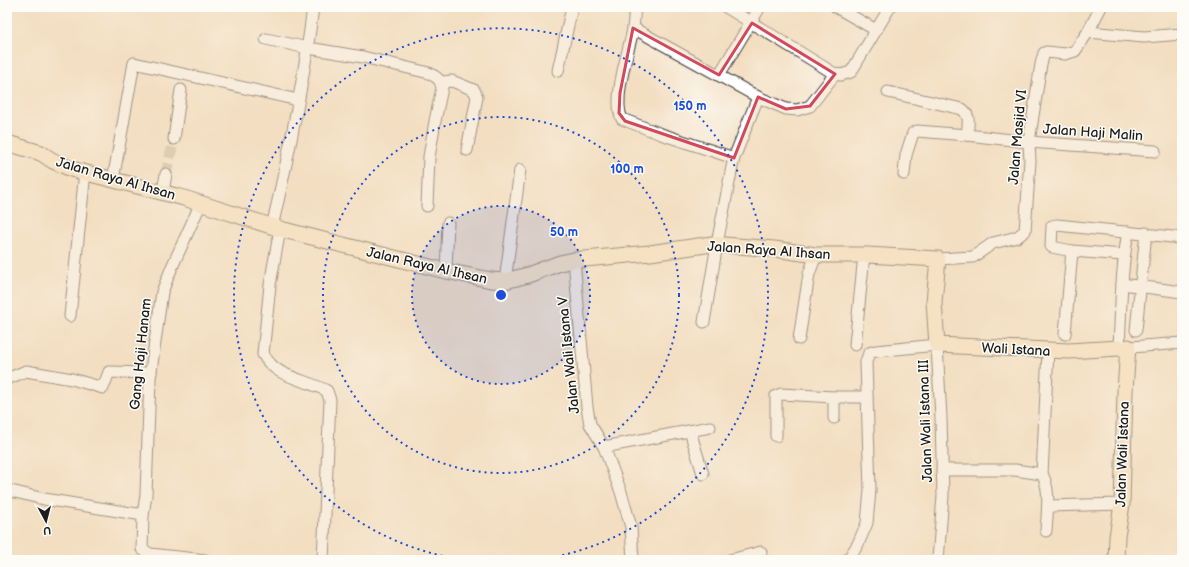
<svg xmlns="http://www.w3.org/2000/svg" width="1189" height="567" font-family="'Balsamiq Sans',sans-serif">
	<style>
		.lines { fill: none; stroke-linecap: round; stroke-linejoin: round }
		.street-tunnel { stroke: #c8b7a0; stroke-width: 11; stroke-dasharray: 11 5.5; stroke-linecap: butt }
		.street-casing { stroke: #3c3935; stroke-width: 13 }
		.secondary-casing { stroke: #3c3935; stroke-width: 17 }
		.street { stroke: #fff; stroke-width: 11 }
		.secondary { stroke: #fbe6c4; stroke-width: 15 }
		.marked { fill: none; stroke: #d1495b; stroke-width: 3; stroke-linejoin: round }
		.ring { fill: none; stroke: #1d4ed8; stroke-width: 2; stroke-dasharray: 2 4 }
		.labels { text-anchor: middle; stroke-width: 3; stroke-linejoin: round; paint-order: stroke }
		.street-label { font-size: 14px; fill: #1c1c1c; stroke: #fdfcf7 }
		.centre { fill: #1d4ed8; stroke: #fdfcf7; stroke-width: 2 }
		.ring-label { font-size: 12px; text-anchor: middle; font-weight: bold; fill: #1d4ed8; stroke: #fdfcf7; stroke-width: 3; stroke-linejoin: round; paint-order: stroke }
	</style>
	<rect width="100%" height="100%" fill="#fdfcf7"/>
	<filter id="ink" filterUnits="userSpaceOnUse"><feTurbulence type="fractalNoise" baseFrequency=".025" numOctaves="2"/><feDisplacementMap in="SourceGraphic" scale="8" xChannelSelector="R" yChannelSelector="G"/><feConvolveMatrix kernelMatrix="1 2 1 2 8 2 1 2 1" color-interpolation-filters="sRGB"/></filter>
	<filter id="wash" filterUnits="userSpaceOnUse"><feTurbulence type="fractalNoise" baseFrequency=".012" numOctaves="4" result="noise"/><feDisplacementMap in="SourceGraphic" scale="16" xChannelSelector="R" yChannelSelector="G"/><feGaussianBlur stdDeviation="0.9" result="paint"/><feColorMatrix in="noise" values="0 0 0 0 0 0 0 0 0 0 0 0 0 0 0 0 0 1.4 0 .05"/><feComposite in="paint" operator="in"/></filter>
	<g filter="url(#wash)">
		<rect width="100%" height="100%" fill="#f3dec1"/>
	</g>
	<g filter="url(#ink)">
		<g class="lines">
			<path class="street-tunnel" d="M166,174L174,139"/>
			<g class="street-casing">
				<g id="street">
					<path d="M635,7C634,14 634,21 633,29C629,51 612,99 622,119L661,134L734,158"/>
					<path d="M726,7L835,74"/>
					<path d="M836,7L876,30"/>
					<path d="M633,28L758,97L786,109L797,110L810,106L835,74L841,75L851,72L890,7"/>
					<path d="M1088,32L1144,37L1182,34"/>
					<path d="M266,39L308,48L363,57L429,73C436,77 441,79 442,88L435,121L429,157L427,206"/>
					<path d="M558,71L572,7"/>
					<path d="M719,75L760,7"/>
					<path d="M442,82L452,81L474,90L477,97L467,150"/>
					<path d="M888,92L962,109C971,115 968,126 967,135L1029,142L1155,151"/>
					<path d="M174,139L181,90"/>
					<path d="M904,174L906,155L913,133L917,131L967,135"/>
					<path d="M113,180L134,63L298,100"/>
					<path d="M163,192L166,174"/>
					<path d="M272,227C289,154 304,81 313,7"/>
					<path d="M280,229L270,285L263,354C275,378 306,379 327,391L330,400L323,560"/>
					<path d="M1128,232C1121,270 1121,309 1119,348L1182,343"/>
					<path d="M1124,255L1072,251L1052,247L1051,246L1052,226L1057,225L1182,238"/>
					<path d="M938,259L973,257L993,243L1017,237L1025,231L1030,161L1029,142L1041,64L1044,53L1047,52L1065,54L1075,51L1088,32L1101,7"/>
					<path d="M574,260L587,407L590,424L604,447L621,492L631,527L633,560"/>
					<path d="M446,271L448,223"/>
					<path d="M505,281L520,170"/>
					<path d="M1122,284L1182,292"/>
					<path d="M70,316L85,172"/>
					<path d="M704,322L717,244L732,167L734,158L758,97"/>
					<path d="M1136,330L1146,233"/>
					<path d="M1065,334L1072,251"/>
					<path d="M799,339L809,274L816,255"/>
					<path d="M855,345L864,255"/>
					<path d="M7,379L26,371L72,379L103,388L109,372L151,373"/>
					<path d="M834,397V418"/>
					<path d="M690,431L703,474"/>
					<path d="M776,436V396L781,394L834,397H867"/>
					<path d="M604,447L710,427"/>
					<path d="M942,470H1015L1042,474C1051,490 1047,512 1046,531"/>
					<path d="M1042,474L1048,351"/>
					<path d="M7,490L44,499L143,515L142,549L150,554L205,560"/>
					<path d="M1048,506L1122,504"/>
					<path d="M143,515L146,495L150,378L162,292L172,267L201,203"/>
					<path d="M730,560L761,552"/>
					<path d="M848,560L858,544L867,523L870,490L866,362L869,353L876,351L937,345L941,418L943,496L938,560"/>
				</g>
			</g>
			<g class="secondary-casing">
				<g id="secondary">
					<path d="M7,143L41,153L53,161L71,169L184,198L280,229L446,271L491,280L505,281L528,275L560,263L574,260L650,253L712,244L774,249L816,255H867L938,259L934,302L937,345L1069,351L1119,348"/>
					<path d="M1116,560L1117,537L1122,504L1125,391L1128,347"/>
				</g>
			</g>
			<use href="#street" class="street"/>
			<use href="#secondary" class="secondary"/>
		</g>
	</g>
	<path d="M0 0H1189V567H0ZM752,23L835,74L810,106L786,109L758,97L734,158L625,121L619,113L620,93L633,28L719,75Z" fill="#f3dec1" fill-opacity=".55" fill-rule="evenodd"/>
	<path class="marked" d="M752,23L835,74L810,106L786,109L758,97L734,158L625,121L619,113L620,93L633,28L719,75Z"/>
	<circle cx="501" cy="295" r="89" fill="#1d4ed8" fill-opacity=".12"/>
	<g class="ring">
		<circle cx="501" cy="295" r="89"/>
		<circle cx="501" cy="295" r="178"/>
		<path d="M466 560A267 267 0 1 1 536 560"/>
	</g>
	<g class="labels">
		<g class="street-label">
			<text transform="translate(1093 132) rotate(4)" y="5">Jalan Haji Malin</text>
			<text transform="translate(1017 137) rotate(-85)" y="5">Jalan Masjid VI</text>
			<text transform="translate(116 178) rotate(16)" y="5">Jalan Raya Al Ihsan</text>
			<text transform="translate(769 250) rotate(4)" y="5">Jalan Raya Al Ihsan</text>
			<text transform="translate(427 265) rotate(13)" y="5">Jalan Raya Al Ihsan</text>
			<text transform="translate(1016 349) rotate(3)" y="5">Wali Istana</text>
			<text transform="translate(140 354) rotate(-84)" y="5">Gang Haji Hanam</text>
			<text transform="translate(568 355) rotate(-96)" y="5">Jalan Wali Istana V</text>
			<text transform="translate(925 421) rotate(-92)" y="5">Jalan Wali Istana III</text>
			<text transform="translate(1122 454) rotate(-88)" y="5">Jalan Wali Istana</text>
		</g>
	</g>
	<circle cx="501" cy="295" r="6" class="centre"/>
	<g class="ring-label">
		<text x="690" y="110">150 m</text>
		<text x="627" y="173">100 m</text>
		<text x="564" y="236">50 m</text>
	</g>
	<rect width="1189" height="567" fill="none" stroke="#fdfcf7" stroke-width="24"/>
	<g transform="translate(46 521) rotate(173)" stroke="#fdfcf7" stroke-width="3" paint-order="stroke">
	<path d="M0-3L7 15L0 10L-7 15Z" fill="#1c1c1c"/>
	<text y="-6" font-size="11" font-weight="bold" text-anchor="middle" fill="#1c1c1c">U</text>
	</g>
</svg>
